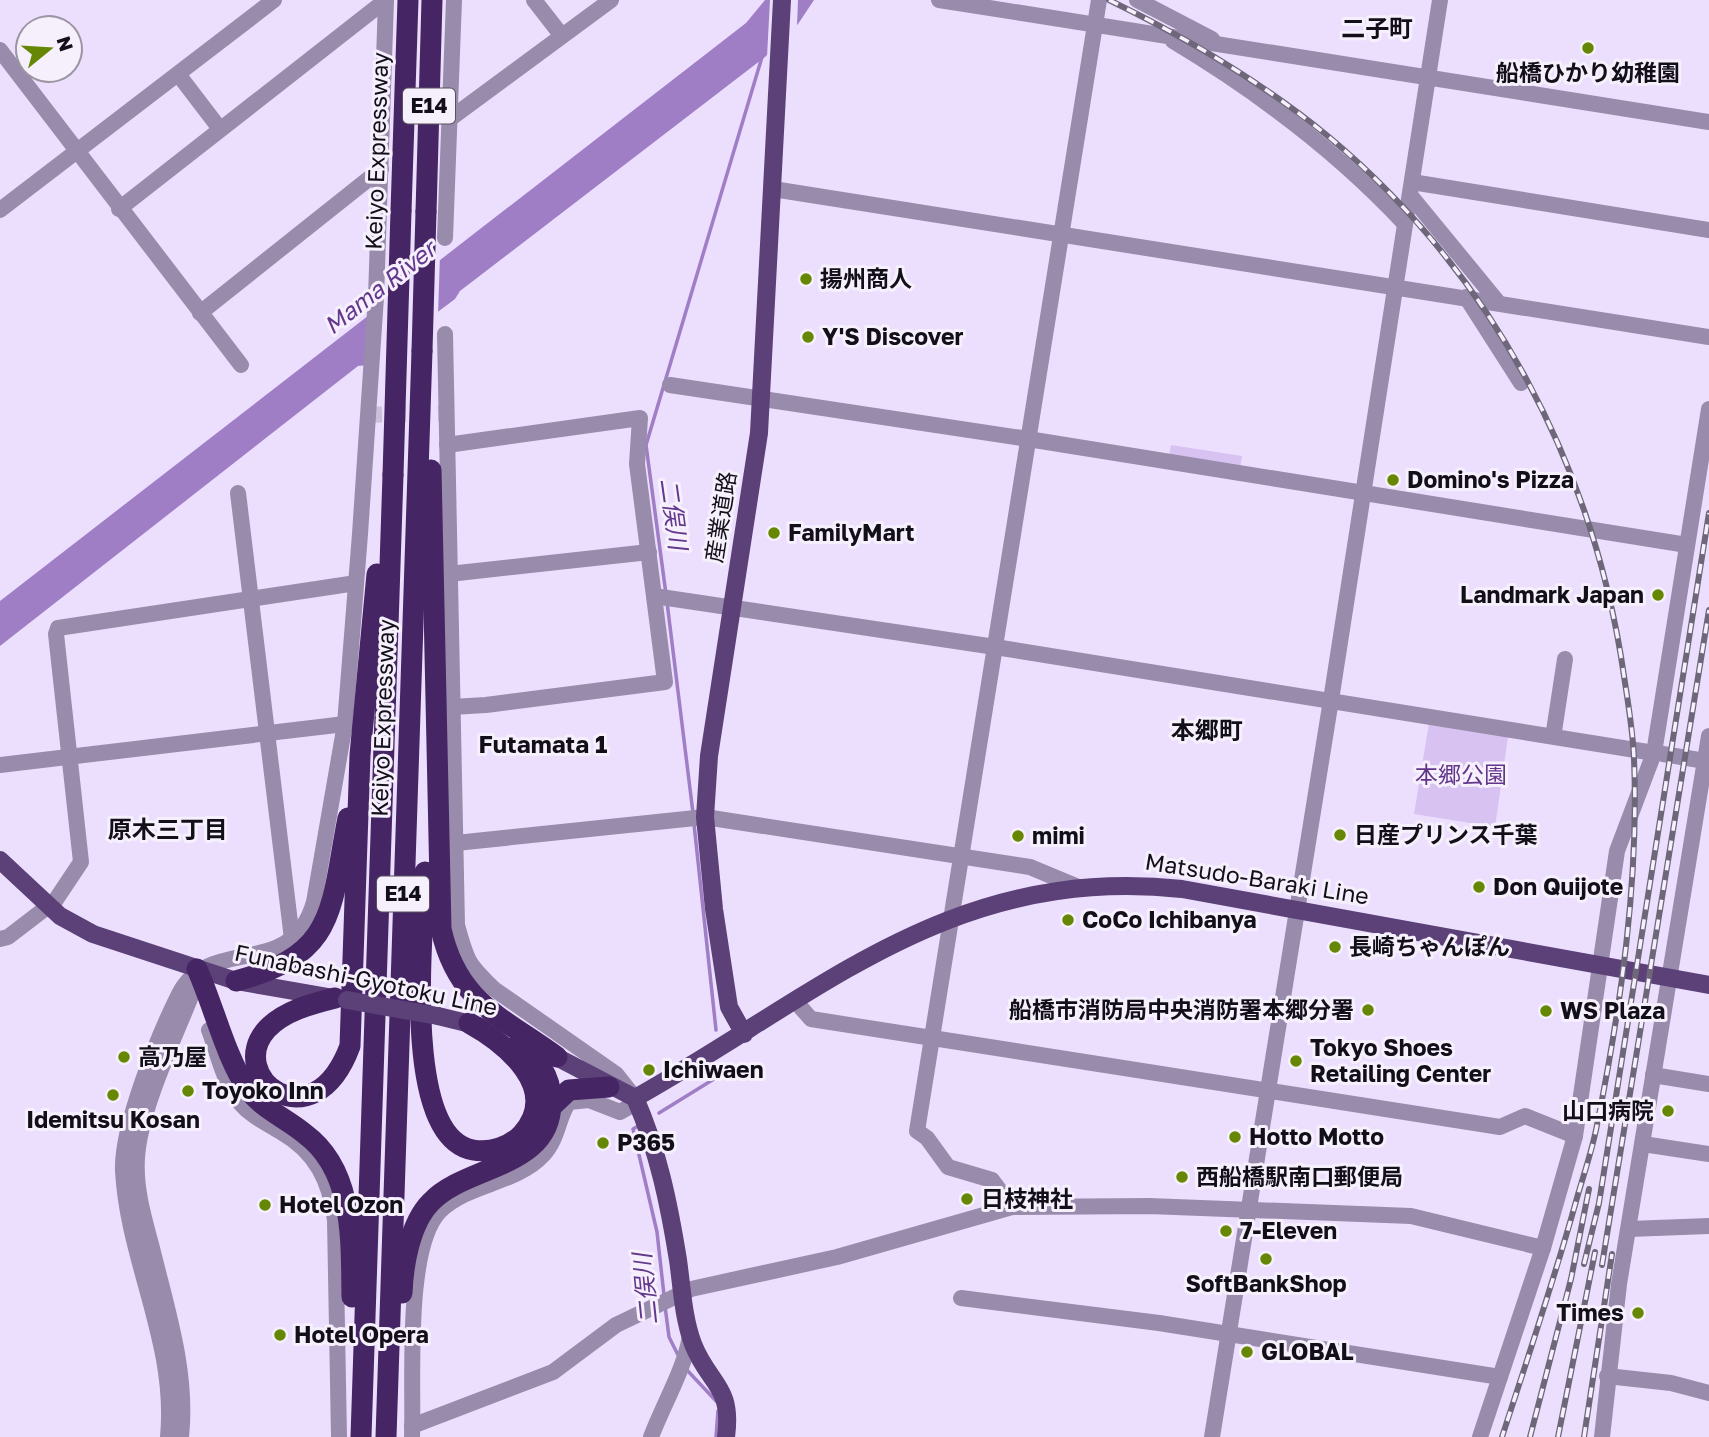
<svg xmlns="http://www.w3.org/2000/svg" width="1709" height="1437" font-family="'Golos Text','Noto Sans JP',sans-serif">
	<style>
		.green { fill: #d7c2f2 }
		.water { fill: #9f7ec5 }
		.pier { fill: #ecdffe }
		.lines { fill: none; stroke-linecap: round; stroke-linejoin: round }
		.stream { stroke: #9f7ec5; stroke-width: 3.5 }
		.minor-tunnel { stroke: #cbc0dc; stroke-width: 16; stroke-dasharray: 16 8; stroke-linecap: butt }
		.minor { stroke: #998bab; stroke-width: 16 }
		.major { stroke: #5b4177; stroke-width: 18 }
		.highway { stroke: #452564; stroke-width: 21 }
		.rail-casing { stroke: #6e6679; stroke-width: 6 }
		.rail { stroke: #f6f0fd; stroke-width: 3.5; stroke-dasharray: 10; stroke-linecap: butt }
		.major-bridge { stroke: #5b4177; stroke-width: 18 }
		.highway-bridge { stroke: #452564; stroke-width: 21 }
		.poi-dot { fill: #668703; stroke: #f6f0fd; stroke-width: 2.5 }
		.labels { text-anchor: middle; stroke-width: 6; stroke-linejoin: round; paint-order: stroke }
		.shield { fill: #f6f0fd; stroke: #57525d; stroke-width: 2 }
		.shield-label { font-size: 21px; font-weight: bold; fill: #130f19 }
		.poi-label { font-size: 23px; font-weight: bold; fill: #130f19; stroke: #f6f0fd; text-anchor: start }
		.street-label { font-size: 23px; fill: #130f19; stroke: #f6f0fd }
		.park-label { font-size: 23px; fill: #61358a; stroke: #f6f0fd }
		.neighbourhood-label { font-size: 24px; font-weight: bold; fill: #130f19; stroke: #f6f0fd }
		.water-label { font-size: 24px; font-style: italic; fill: #62378c; stroke: #f6f0fd }
	</style>
	<rect width="100%" height="100%" fill="#ecdffe"/>
	<g class="green">
		<path d="M1171,445L1242,456L1240,468L1169,457Z"/>
		<path d="M1429,723L1508,737L1495,827L1414,814Z"/>
	</g>
	<path class="water" d="M765,0H814L798,24L765,57L460,291L455,299L367,365L358,366L0,646V601L746,23Z"/>
	<g class="pier">
		<path d="M770,0H798L797,26L767,57Z"/>
		<path d="M440,254L438,316L378,361L380,300Z"/>
	</g>
	<g class="lines">
		<g class="stream">
			<path d="M666,594L646,445L762,57"/>
			<path d="M667,602L693,813"/>
			<path d="M694,824L716,1030"/>
			<path d="M659,1113L714,1079"/>
			<path d="M640,1125L633,1129L657,1232L664,1295"/>
			<path d="M665,1306L669,1337L678,1355"/>
			<path d="M685,1368L718,1403"/>
			<path d="M716,1437L718,1411"/>
		</g>
		<path class="minor-tunnel" d="M366,415L446,413"/>
		<g class="minor">
			<path d="M534,0L562,36"/>
			<path d="M939,0L1709,122"/>
			<path d="M1137,0L1212,39"/>
			<path d="M1173,41C1258,92 1337,151 1405,224"/>
			<path d="M0,50L241,365"/>
			<path d="M178,74L220,129"/>
			<path d="M451,118L611,0"/>
			<path d="M1412,182L1709,230"/>
			<path d="M773,189L1709,337"/>
			<path d="M1410,195L1497,301"/>
			<path d="M119,209L386,0"/>
			<path d="M0,210L274,0"/>
			<path d="M445,238L454,0"/>
			<path d="M1466,297L1521,383"/>
			<path d="M200,313L381,169"/>
			<path d="M670,385L1028,439L1687,545"/>
			<path d="M447,445L640,418L637,464L665,682L486,705L452,707"/>
			<path d="M238,493L292,939"/>
			<path d="M449,574L649,552"/>
			<path d="M654,596L995,647L1654,753"/>
			<path d="M1554,731L1565,659"/>
			<path d="M1663,754L1705,761"/>
			<path d="M0,765L345,724"/>
			<path d="M456,843L705,817L1030,867L1078,887"/>
			<path d="M0,939L8,937L55,901L81,862L56,634L58,628L356,583"/>
			<path d="M796,1002L811,1019L1500,1127L1525,1116L1575,1136"/>
			<path d="M209,1030C218,1054 224,1084 241,1104C252,1117 267,1123 281,1132C316,1152 330,1181 335,1220L339,1437"/>
			<path d="M1653,1075L1709,1084"/>
			<path d="M1643,1144L1709,1154"/>
			<path d="M1012,1207L992,1180L948,1167L927,1138L917,1131L1099,0"/>
			<path d="M1629,1229L1709,1226"/>
			<path d="M961,1298L1159,1323L1500,1377"/>
			<path d="M1607,1376L1671,1383L1709,1393"/>
			<path d="M412,1426L553,1372L616,1325L691,1289L837,1257L1012,1207L1149,1206L1411,1216L1543,1248"/>
			<path d="M168,1437C177,1343 128,1262 123,1171C121,1127 159,1034 179,994C210,934 292,981 314,902L345,724L360,534L376,297L386,0"/>
			<path d="M181,1437C188,1372 167,1310 152,1248C144,1218 135,1189 137,1158C140,1110 173,1042 191,996L196,975"/>
			<path d="M412,1437C414,1384 404,1248 440,1211C469,1183 516,1184 543,1155C559,1138 558,1116 569,1102L589,1100L620,1112L634,1104L635,1098L616,1074L494,989C467,963 467,961 457,925L445,334"/>
			<path d="M651,1437C663,1405 685,1368 690,1336"/>
			<path d="M1212,1437L1331,700L1440,0"/>
			<path d="M1480,1437L1543,1248L1575,1136L1617,851L1654,753L1709,409"/>
			<path d="M1602,1437L1619,1284L1709,736"/>
		</g>
		<g class="major">
			<path d="M0,860L60,916L93,934L236,981L334,998"/>
			<path d="M438,1016L483,1027"/>
			<path d="M744,1034L729,1007L714,909L705,817L709,756L759,433L782,0"/>
			<path d="M545,1051L635,1098C658,1150 669,1204 678,1260C682,1288 683,1317 693,1344C709,1385 733,1385 726,1437"/>
			<path d="M635,1098C822,993 951,865 1182,889L1709,985"/>
		</g>
		<g class="highway">
			<path d="M401,211L408,0"/>
			<path d="M426,212L432,0"/>
			<path d="M431,470L441,929C457,1002 502,1017 557,1057"/>
			<path d="M425,872C424,928 400,1137 473,1150C490,1153 510,1147 522,1134C563,1089 505,1043 469,1023"/>
			<path d="M197,969C213,1004 226,1058 247,1088C262,1109 286,1118 305,1134C355,1171 351,1242 352,1297"/>
			<path d="M236,981C338,954 330,909 348,818"/>
			<path d="M335,998C311,1004 284,1011 267,1029C224,1076 313,1146 350,1046L360,755L377,574"/>
			<path d="M552,1106L569,1090L609,1087"/>
			<path d="M402,1293C403,1265 410,1223 431,1202C467,1164 552,1169 551,1101C551,1074 538,1060 518,1044"/>
			<path d="M361,1437L393,475"/>
			<path d="M386,1437L422,351"/>
		</g>
		<g class="rail-casing">
			<g id="rail">
				<path d="M1109,0C1187,38 1262,82 1329,137C1492,273 1594,467 1624,676C1628,703 1633,731 1634,759C1639,880 1621,1006 1597,1125C1592,1152 1582,1179 1575,1205C1553,1283 1527,1360 1502,1437"/>
				<path d="M1584,1264L1599,1203L1709,513"/>
				<path d="M1602,1265L1709,610"/>
				<path d="M1530,1437L1571,1279L1589,1189"/>
				<path d="M1558,1437L1595,1252"/>
				<path d="M1584,1437L1612,1254"/>
			</g>
		</g>
		<use href="#rail" class="rail"/>
		<path class="major-bridge" d="M347,1000L438,1016"/>
		<g class="highway-bridge">
			<path d="M422,351L426,212"/>
			<path d="M393,475L401,211"/>
		</g>
	</g>
	<g class="poi-dot">
		<circle cx="1588" cy="48" r="7"/>
		<circle cx="806" cy="279" r="7"/>
		<circle cx="808" cy="337" r="7"/>
		<circle cx="1393" cy="480" r="7"/>
		<circle cx="774" cy="533" r="7"/>
		<circle cx="1658" cy="595" r="7"/>
		<circle cx="1340" cy="835" r="7"/>
		<circle cx="1018" cy="836" r="7"/>
		<circle cx="1479" cy="887" r="7"/>
		<circle cx="1068" cy="920" r="7"/>
		<circle cx="1335" cy="947" r="7"/>
		<circle cx="1368" cy="1010" r="7"/>
		<circle cx="1546" cy="1011" r="7"/>
		<circle cx="124" cy="1057" r="7"/>
		<circle cx="1296" cy="1061" r="7"/>
		<circle cx="649" cy="1070" r="7"/>
		<circle cx="188" cy="1091" r="7"/>
		<circle cx="113" cy="1095" r="7"/>
		<circle cx="1668" cy="1111" r="7"/>
		<circle cx="1235" cy="1137" r="7"/>
		<circle cx="603" cy="1143" r="7"/>
		<circle cx="1182" cy="1177" r="7"/>
		<circle cx="967" cy="1199" r="7"/>
		<circle cx="265" cy="1205" r="7"/>
		<circle cx="1226" cy="1231" r="7"/>
		<circle cx="1266" cy="1259" r="7"/>
		<circle cx="1638" cy="1313" r="7"/>
		<circle cx="280" cy="1335" r="7"/>
		<circle cx="1247" cy="1352" r="7"/>
	</g>
	<g class="labels">
		<g class="shield">
			<rect x="403" y="88.5" width="52" height="35" rx="5"/>
			<rect x="377" y="876.5" width="52" height="35" rx="5"/>
		</g>
		<g class="shield-label">
			<text x="429" y="113">E14</text>
			<text x="403" y="901">E14</text>
		</g>
		<g class="poi-label">
			<text x="1588" y="81" text-anchor="middle">船橋ひかり幼稚園</text>
			<text x="820" y="287">揚州商人</text>
			<text x="822" y="345">Y'S Discover</text>
			<text x="1407" y="488">Domino's Pizza</text>
			<text x="788" y="541">FamilyMart</text>
			<text x="1644" y="603" text-anchor="end">Landmark Japan</text>
			<text x="1354" y="843">日産プリンス千葉</text>
			<text x="1032" y="844">mimi</text>
			<text x="1493" y="895">Don Quijote</text>
			<text x="1082" y="928">CoCo Ichibanya</text>
			<text x="1349" y="955">長崎ちゃんぽん</text>
			<text x="1354" y="1018" text-anchor="end">船橋市消防局中央消防署本郷分署</text>
			<text x="1560" y="1019">WS Plaza</text>
			<text x="1310" y="1056">Tokyo Shoes<tspan x="1310" dy="26">Retailing Center</tspan></text>
			<text x="138" y="1065">高乃屋</text>
			<text x="663" y="1078">Ichiwaen</text>
			<text x="202" y="1099">Toyoko Inn</text>
			<text x="1654" y="1119" text-anchor="end">山口病院</text>
			<text x="113" y="1128" text-anchor="middle">Idemitsu Kosan</text>
			<text x="1249" y="1145">Hotto Motto</text>
			<text x="617" y="1151">P365</text>
			<text x="1196" y="1185">西船橋駅南口郵便局</text>
			<text x="981" y="1207">日枝神社</text>
			<text x="279" y="1213">Hotel Ozon</text>
			<text x="1240" y="1239">7-Eleven</text>
			<text x="1266" y="1292" text-anchor="middle">SoftBankShop</text>
			<text x="1624" y="1321" text-anchor="end">Times</text>
			<text x="294" y="1343">Hotel Opera</text>
			<text x="1261" y="1360">GLOBAL</text>
		</g>
		<g class="street-label">
			<text transform="translate(377 151) rotate(-88)" y="8">Keiyo Expressway</text>
			<text transform="translate(721 517) rotate(-81)" y="8">産業道路</text>
			<text transform="translate(383 718) rotate(-88)" y="8">Keiyo Expressway</text>
			<text transform="translate(1257 879) rotate(9)" y="8">Matsudo-Baraki Line</text>
			<text transform="translate(366 980) rotate(12)" y="8">Funabashi-Gyotoku Line</text>
		</g>
		<g class="park-label">
			<text x="1461" y="783">本郷公園</text>
		</g>
		<g class="neighbourhood-label">
			<text x="1377" y="37">二子町</text>
			<text x="1207" y="739">本郷町</text>
			<text x="543" y="753">Futamata 1</text>
			<text x="168" y="838">原木三丁目</text>
		</g>
		<g class="water-label">
			<text transform="translate(380 288) rotate(-38)" y="8">Mama River</text>
			<text transform="translate(673 514) rotate(82)" y="8">二俣川</text>
			<text transform="translate(646 1289) rotate(-96)" y="8">二俣川</text>
		</g>
	</g>
	<g transform="translate(49 49) rotate(72)"><circle r="33" fill="#f6f0fd" stroke="#9b96a2" stroke-width="2"/>
	<path d="M0-5L12 26L0 18L-12 26Z" fill="#668703"/>
	<text y="-10" font-size="19" font-weight="bold" text-anchor="middle" fill="#130f19">N</text>
	</g>
</svg>
